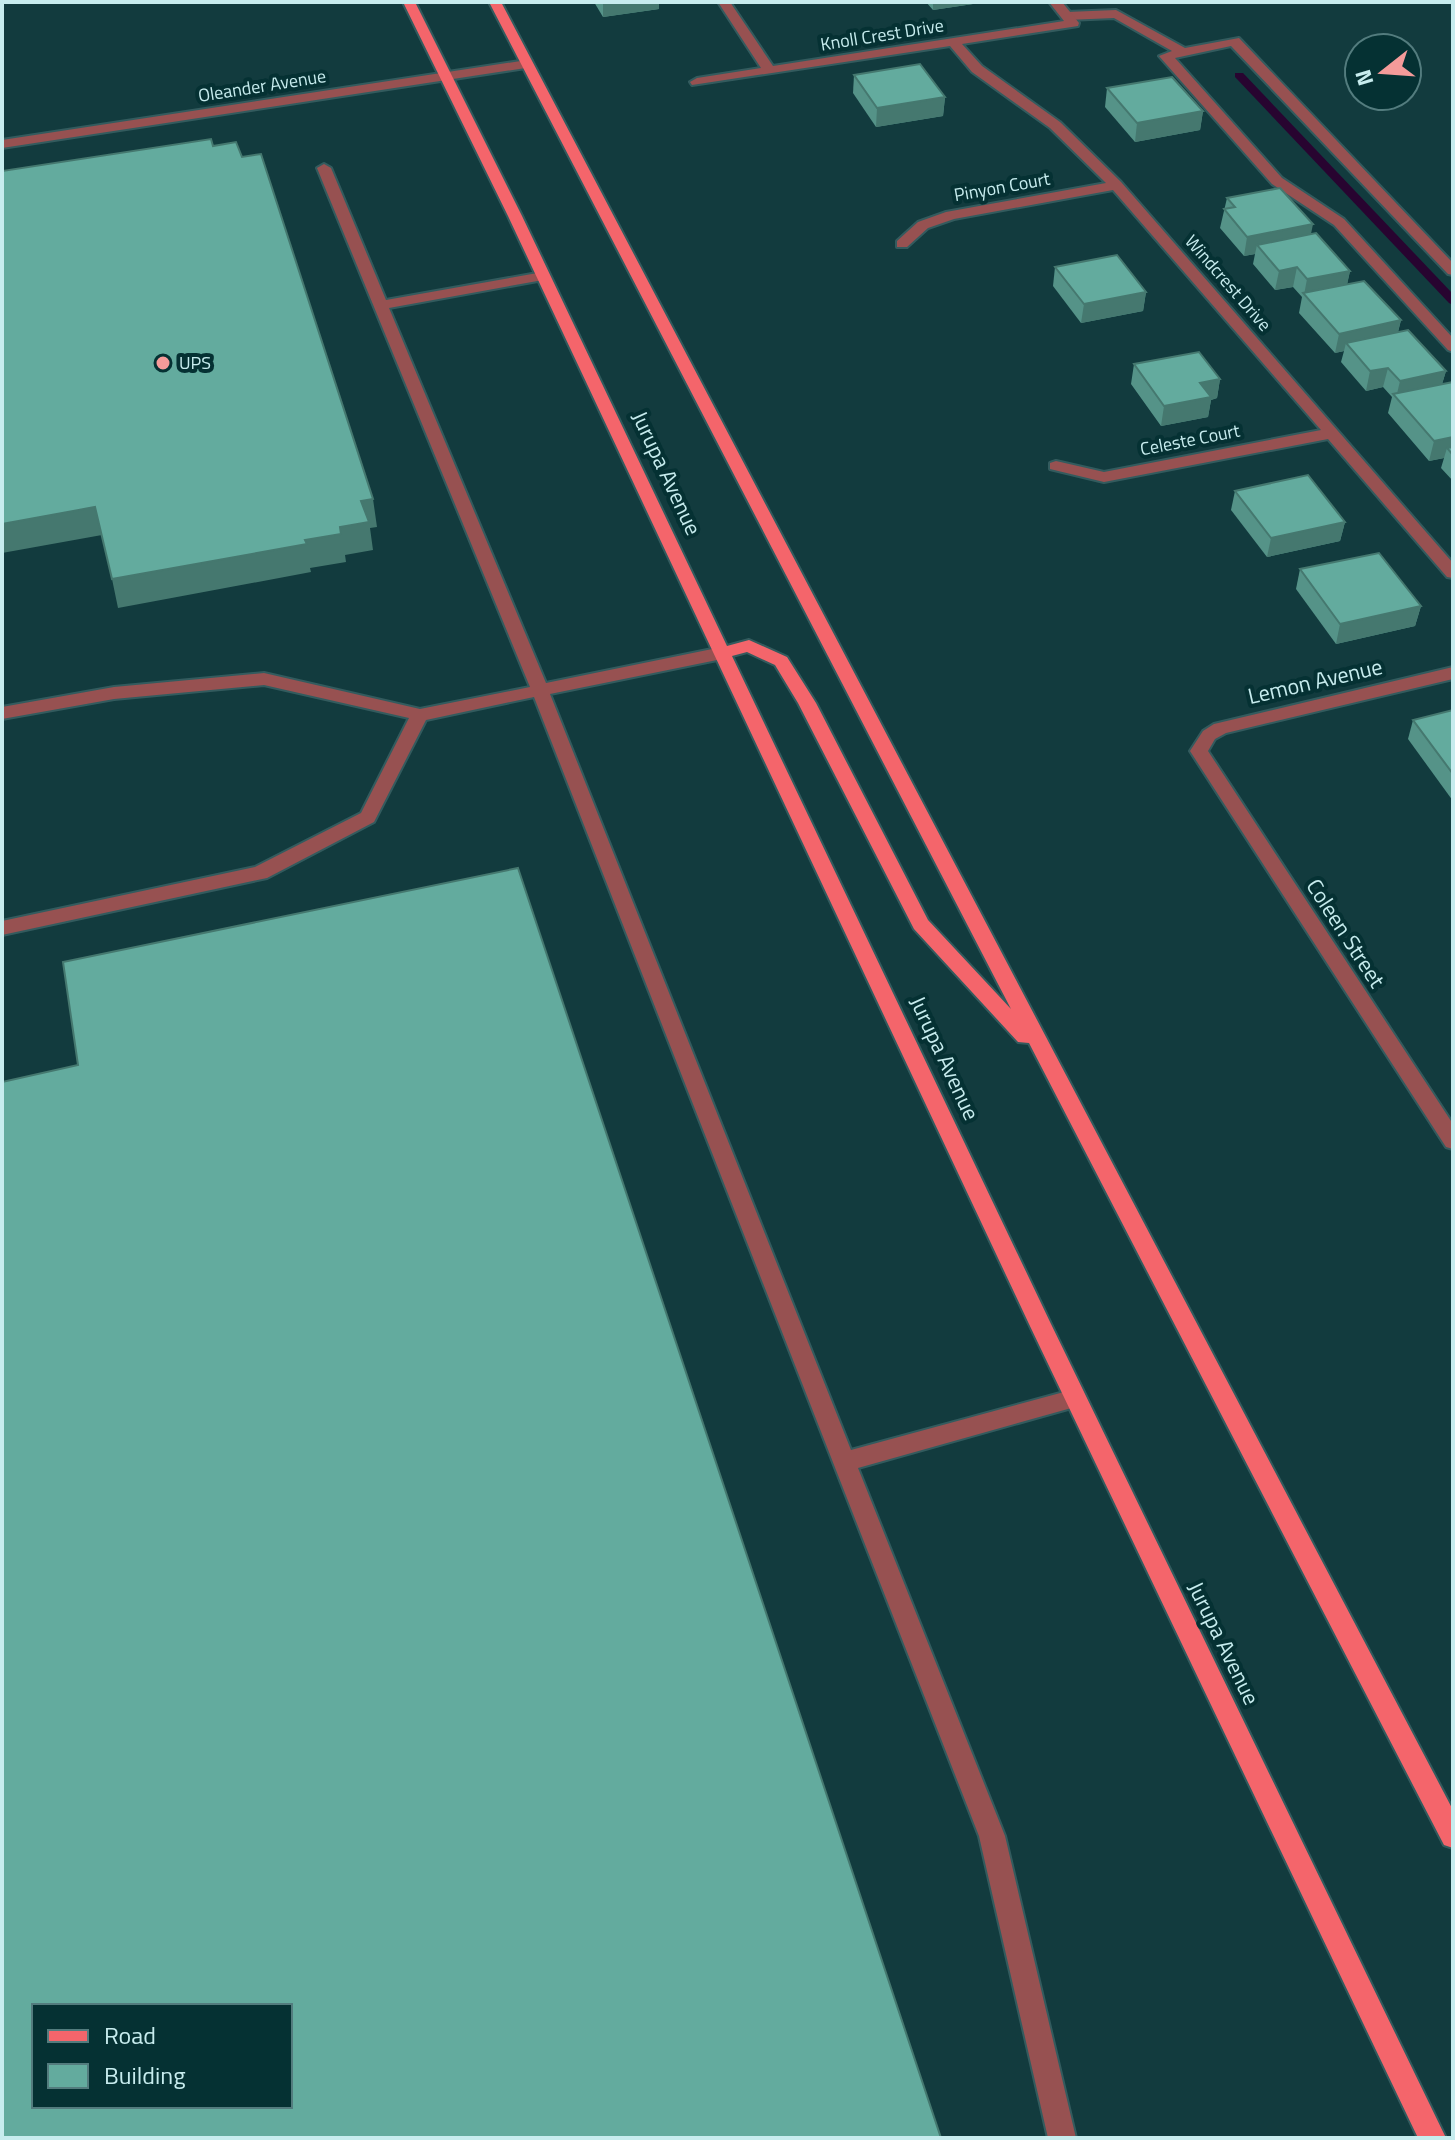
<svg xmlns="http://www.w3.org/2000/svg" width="1455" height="2140" font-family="'Titillium Web',sans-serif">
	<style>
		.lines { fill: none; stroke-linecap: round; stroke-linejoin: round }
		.stream { fill: #280430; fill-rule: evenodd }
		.lane-casing { stroke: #335b5e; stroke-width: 4 }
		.street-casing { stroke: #335b5e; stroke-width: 4 }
		.primary-casing { stroke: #335b5e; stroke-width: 4 }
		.lane { fill: #975151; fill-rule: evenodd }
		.street { fill: #975151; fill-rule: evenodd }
		.primary { fill: #f4656b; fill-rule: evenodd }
		.wall { fill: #559388 }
		.shaded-wall { fill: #45786f }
		.building { fill: #63ab9e; stroke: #45786f; stroke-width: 2; fill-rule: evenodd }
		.poi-dot { fill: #f59b9a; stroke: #053133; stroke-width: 3 }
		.labels { text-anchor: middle; stroke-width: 8; stroke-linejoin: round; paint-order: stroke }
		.far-street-label { font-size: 18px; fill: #c7ecee; stroke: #053133 }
		.far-poi-label { font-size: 18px; fill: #c7ecee; stroke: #053133; text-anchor: start }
		.street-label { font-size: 22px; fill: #c7ecee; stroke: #053133 }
	</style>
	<rect width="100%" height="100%" fill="#123b3e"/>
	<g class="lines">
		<path class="stream" d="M1235,73H1243L1453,294V305L1449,303L1235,77Z"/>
		<g class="lane-casing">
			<g id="lane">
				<path d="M1116,10L1185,48L1239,38L1453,263V275L1448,274L1231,46L1175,58L1282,178L1344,219L1453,338V352L1448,350L1334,225L1272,184L1159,56L1172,51L1114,18L1067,20L1061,16L1067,12Z"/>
				<path d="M324,164L331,168L386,300L543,272L550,276L543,280L389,308L546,683L722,647L731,653L722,659L550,694L851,1450L1075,1389L1083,1391L1086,1398L1083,1405L1075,1407L858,1468L1005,1836L1076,2138H1048L979,1836L534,697L426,720L374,822L267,878L2,935V921L255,867L361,813L409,718L264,685L114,699L2,719V707L114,687L264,673L420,709L530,687L317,168Z"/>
			</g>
		</g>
		<g class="street-casing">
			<g id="street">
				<path d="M718,2H730L773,66L1064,21L1049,2H1062L1079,23L1078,26L962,44L982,66L1060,122L1121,182L1453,563V578L1447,577L1328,439L1104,482L1050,469V463L1056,461L1104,472L1321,430L1113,190L954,219L928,228L907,247H897V241L918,222L946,212L1106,183L1050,128L972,72L950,46L692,85L690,82L697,78L761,68Z"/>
				<path d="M527,60L532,61V67L2,148V140Z"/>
				<path d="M1453,667V679L1226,733L1215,739L1208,751L1453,1124V1149L1446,1147L1190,751L1203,731L1214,724Z"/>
			</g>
		</g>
		<g class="primary-casing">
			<path id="primary" d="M403,2H415L522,216L727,646L749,640L787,657L816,703L928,920L1011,1009L489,2H501L1453,1810V1848L1444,1845L1029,1043L1018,1042L914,929L798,703L775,665L747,652L732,656L1051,1324L1446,2138H1418L1029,1324L508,216Z"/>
		</g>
		<use href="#lane" class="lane"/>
		<use href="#street" class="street"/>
		<use href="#primary" class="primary"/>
	</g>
	<g class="wall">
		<path d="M594,2H659V9L603,17Z"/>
		<path d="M926,2H973V4L933,10Z"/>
		<path d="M854,75L945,97L943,116L876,127L853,93Z"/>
		<path d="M1107,88L1203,111L1200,130L1135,142L1105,107Z"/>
		<path d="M1227,198L1311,234L1350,271L1347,284L1401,320L1398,332L1446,371L1442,384L1453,382V481L1441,468L1444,458L1429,461L1388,413L1392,397L1383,387L1366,391L1341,362L1344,351L1335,353L1299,313L1302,297L1293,287L1275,290L1253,264L1255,254L1244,256L1220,228Z"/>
		<path d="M1055,267L1146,292L1143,311L1081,323L1053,286Z"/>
		<path d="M1134,364L1220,379L1217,398L1211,400L1208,417L1161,426L1131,384Z"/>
		<path d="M1235,491L1345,522L1340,541L1267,557L1231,510Z"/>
		<path d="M1300,569L1421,606L1415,626L1336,644L1296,589Z"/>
		<path d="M1453,710V801L1408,739L1413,720Z"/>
	</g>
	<g class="shaded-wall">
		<path d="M603,2H659V9L603,17Z"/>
		<path d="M933,2H973V4L933,10Z"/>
		<path d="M945,97L943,116L876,127L877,108Z"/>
		<path d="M1203,111L1200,130L1135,142L1137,123Z"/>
		<path d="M1313,224L1309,244L1257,245L1255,254L1244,256L1247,237Z"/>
		<path d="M1297,267L1293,287L1275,290L1279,271Z"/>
		<path d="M1350,271L1346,290L1304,295L1307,279Z"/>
		<path d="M1146,292L1143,311L1081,323L1084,304Z"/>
		<path d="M1401,320L1396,340L1346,343L1344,351L1335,353L1339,334Z"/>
		<path d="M1388,368L1383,387L1366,391L1370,371Z"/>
		<path d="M1446,371L1440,391L1396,398L1400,381Z"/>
		<path d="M1220,379L1217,398L1211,400L1208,417L1161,426L1164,406L1200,383Z"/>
		<path d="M1453,437V455L1447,448L1444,458L1429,461L1434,441Z"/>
		<path d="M373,499L377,527L370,528L373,550L345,555L346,562L310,568L311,572L118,608L112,579L305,540L340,527L361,501Z"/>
		<path d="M95,507L102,535L2,553V524Z"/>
		<path d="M1345,522L1340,541L1267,557L1271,538Z"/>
		<path d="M1421,606L1415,626L1336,644L1340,624Z"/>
	</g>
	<g class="building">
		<path d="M920,64L945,97L877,108L854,75Z"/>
		<path d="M1172,77L1203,111L1137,123L1107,88Z"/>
		<path d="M211,139L213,146L236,142L242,157L261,154L373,499L361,501L369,522L340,527L341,534L305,540L307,544L112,579L95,507L2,524V171Z"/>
		<path d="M1280,188L1313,224L1247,237L1224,209L1235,207L1227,198Z"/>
		<path d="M1316,233L1350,271L1307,279L1297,267L1279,271L1257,245Z"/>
		<path d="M1117,255L1146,292L1084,304L1055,267Z"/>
		<path d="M1364,281L1401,320L1339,334L1303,293Z"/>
		<path d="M1408,330L1446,371L1400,381L1388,368L1370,371L1346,343Z"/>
		<path d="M1199,352L1220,379L1200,383L1211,397L1164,406L1134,364Z"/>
		<path d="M1453,382V437L1434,441L1393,394Z"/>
		<path d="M1453,447V455L1447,448Z"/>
		<path d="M1308,475L1345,522L1271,538L1235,491Z"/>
		<path d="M1379,553L1421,606L1340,624L1300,569Z"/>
		<path d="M1453,710V774L1413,720Z"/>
		<path d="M518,868L941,2138H2V1082L78,1065L63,962ZM34,2006H290V2106H34Z"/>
	</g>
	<circle class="poi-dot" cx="163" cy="363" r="8"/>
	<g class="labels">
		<g class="far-street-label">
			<text transform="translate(882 35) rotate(-9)" y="6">Knoll Crest Drive</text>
			<text transform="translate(262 86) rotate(-9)" y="6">Oleander Avenue</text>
			<text transform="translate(1002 187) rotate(-10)" y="6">Pinyon Court</text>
			<text transform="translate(1228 283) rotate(49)" y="6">Windcrest Drive</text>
			<text transform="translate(1190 440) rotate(-11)" y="6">Celeste Court</text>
		</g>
		<g class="far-poi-label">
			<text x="179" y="369">UPS</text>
		</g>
		<g class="street-label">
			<text transform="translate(667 473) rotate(65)" y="8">Jurupa Avenue</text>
			<text transform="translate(1315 681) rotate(-13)" y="8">Lemon Avenue</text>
			<text transform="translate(1346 933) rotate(57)" y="8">Coleen Street</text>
			<text transform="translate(945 1058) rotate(65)" y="8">Jurupa Avenue</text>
			<text transform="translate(1224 1643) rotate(64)" y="8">Jurupa Avenue</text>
		</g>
	</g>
	<rect width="1455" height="2140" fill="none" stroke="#c7ecee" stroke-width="8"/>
	<rect x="32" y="2004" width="260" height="104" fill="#053133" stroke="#537c7e" stroke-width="2"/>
	<rect x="48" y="2030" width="40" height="12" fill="#f4656b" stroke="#537c7e" stroke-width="2"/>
	<text x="104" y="2044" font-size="24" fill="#c7ecee">Road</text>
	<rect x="48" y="2064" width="40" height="24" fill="#63ab9e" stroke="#537c7e" stroke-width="2"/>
	<text x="104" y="2084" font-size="24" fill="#c7ecee">Building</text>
	<g transform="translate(1383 72) rotate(253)"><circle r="38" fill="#053133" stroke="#537c7e" stroke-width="2"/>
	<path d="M0-6L14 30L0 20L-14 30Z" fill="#f59b9a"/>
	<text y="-12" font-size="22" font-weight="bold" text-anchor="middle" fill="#c7ecee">N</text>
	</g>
</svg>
